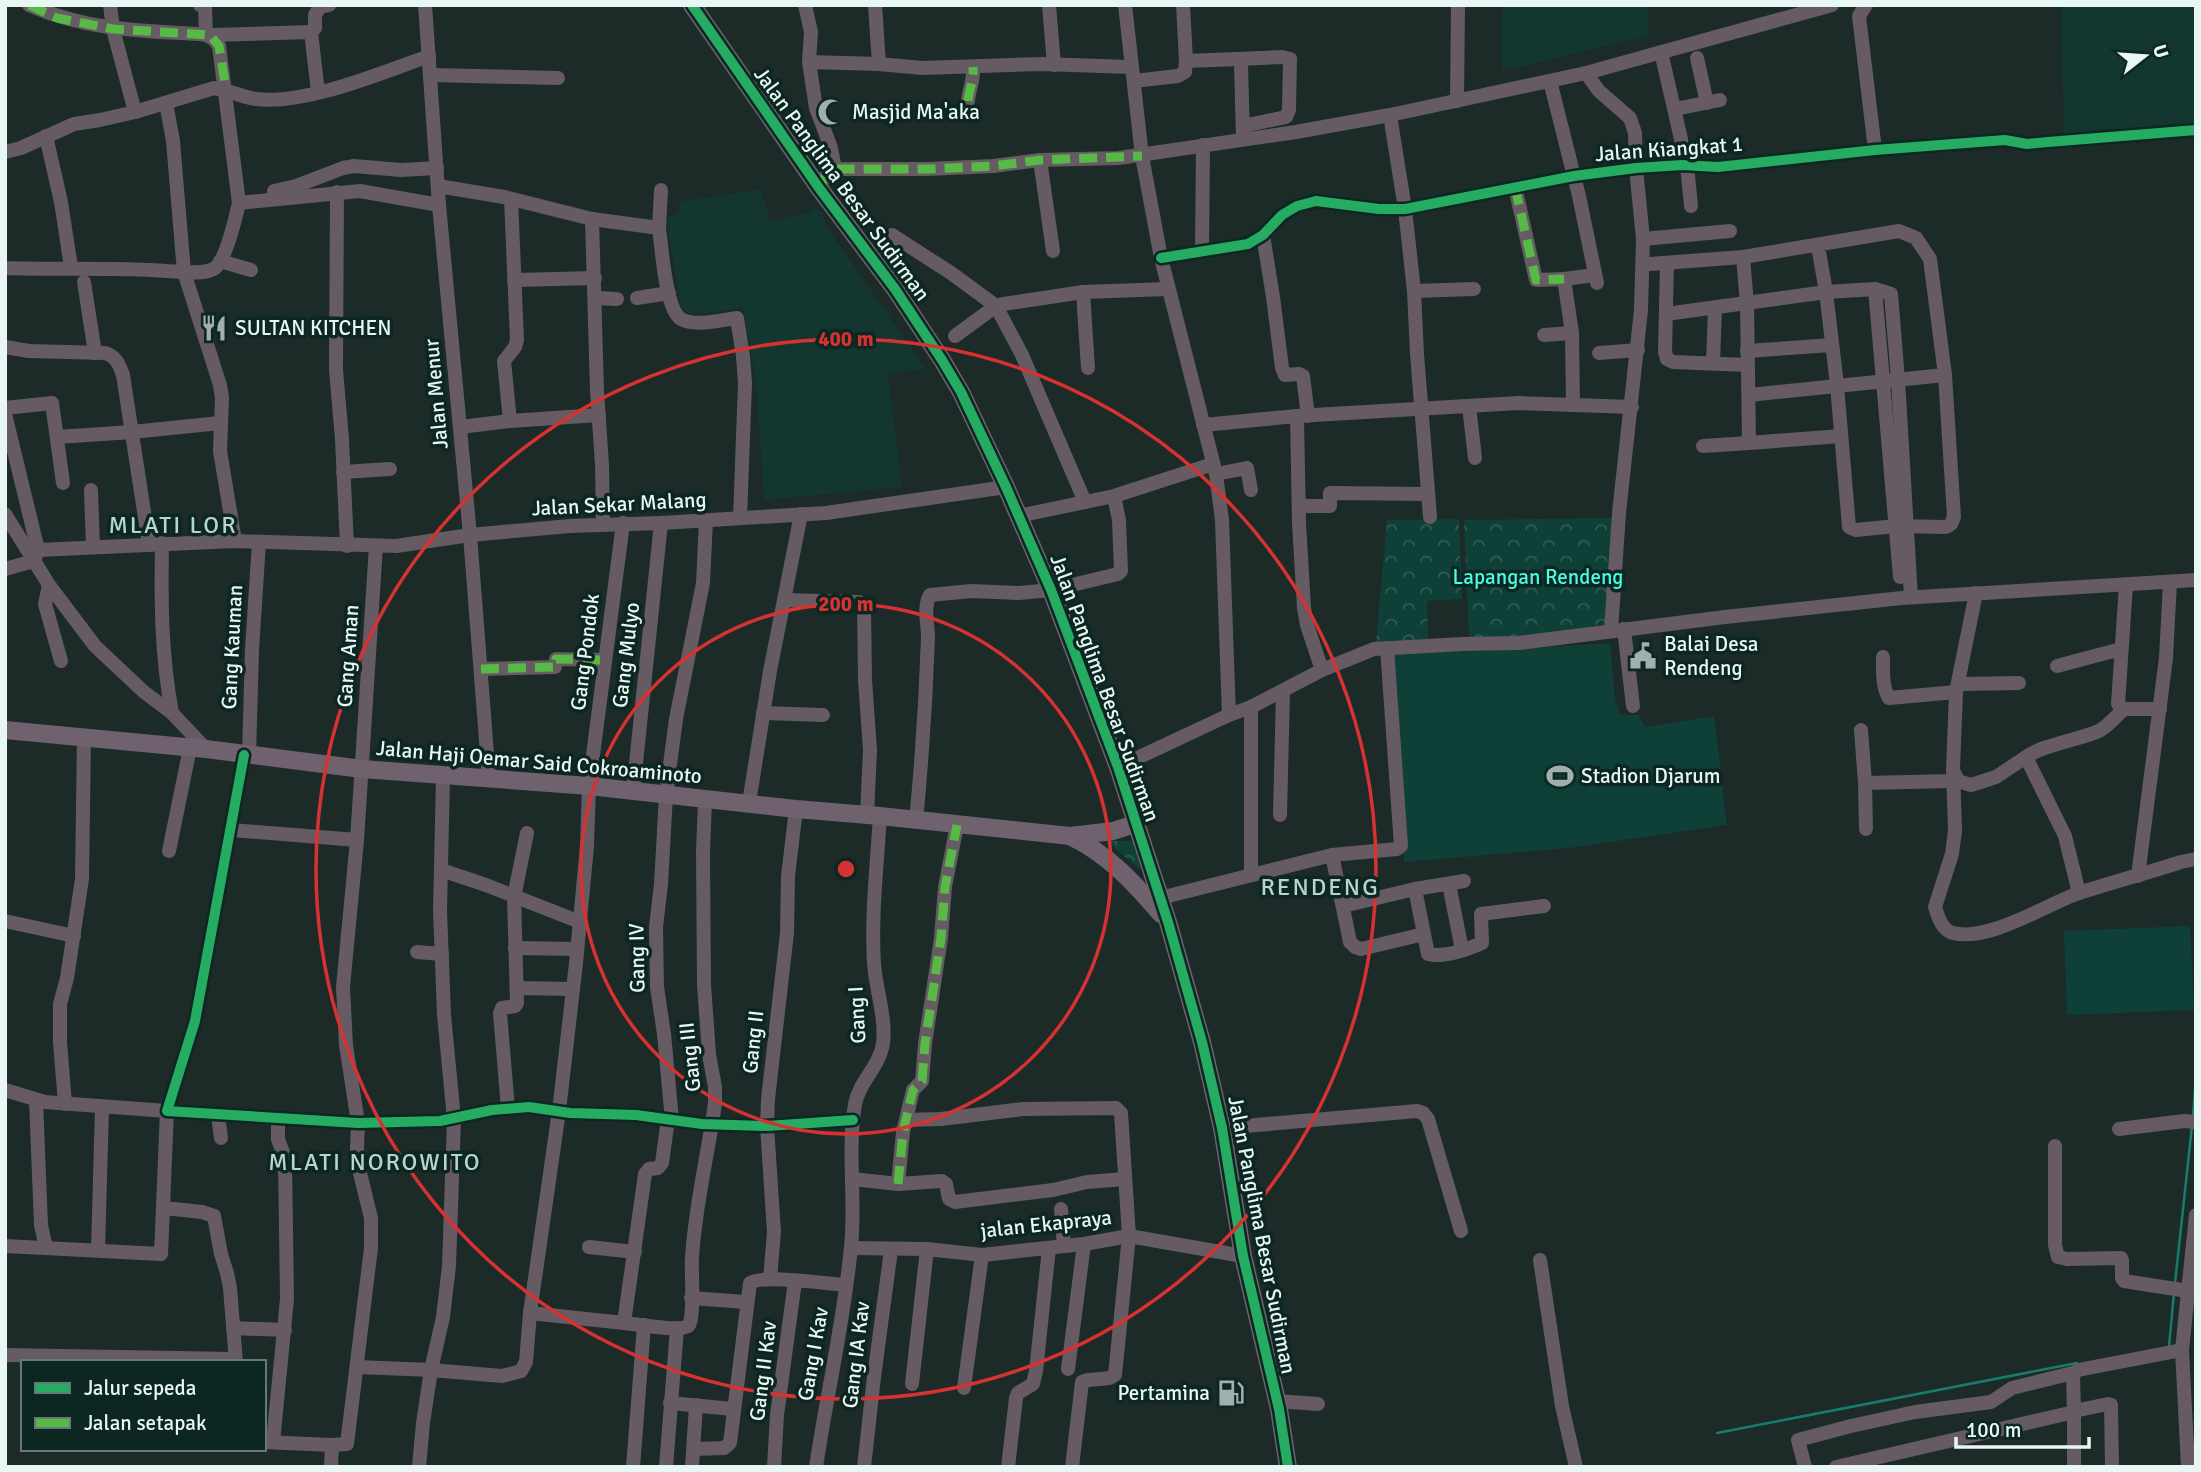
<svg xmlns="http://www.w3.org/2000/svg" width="2201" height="1472" font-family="Signika,sans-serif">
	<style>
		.built { fill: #143631 }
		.park { fill: url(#park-crowns) }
		.pitch { fill: #0e4038 }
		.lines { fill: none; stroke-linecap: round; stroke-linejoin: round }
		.stream { stroke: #187b6d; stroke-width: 2.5 }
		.minor { stroke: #665a63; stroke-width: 14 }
		.major { stroke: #6f616d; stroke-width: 18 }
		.quiet { stroke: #58b947; stroke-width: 9; stroke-dasharray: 18 9; stroke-linecap: butt }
		.cycleway-casing { stroke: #0c2722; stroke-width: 15 }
		.cycleway { stroke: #26ab63; stroke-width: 10 }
		.ring { fill: none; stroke: #d73232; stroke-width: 3.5 }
		.labels { text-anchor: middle; stroke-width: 7; stroke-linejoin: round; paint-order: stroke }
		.poi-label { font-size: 21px; fill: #e8f7f4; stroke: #0c2722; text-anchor: start }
		.street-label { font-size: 21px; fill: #e8f7f4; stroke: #0c2722 }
		.park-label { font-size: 21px; fill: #48fde3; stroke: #0c2722 }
		.quarter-label { font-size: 24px; letter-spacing: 2px; fill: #b7d5cf; stroke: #0c2722 }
		.centre { fill: #d73232; stroke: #0c2722; stroke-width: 3.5 }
		.ring-label { font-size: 21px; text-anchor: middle; font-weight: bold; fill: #d73232; stroke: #0c2722; stroke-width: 7; stroke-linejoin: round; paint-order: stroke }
	</style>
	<defs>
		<pattern id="park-crowns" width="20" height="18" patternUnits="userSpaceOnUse" patternTransform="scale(1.75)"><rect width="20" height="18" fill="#0e4038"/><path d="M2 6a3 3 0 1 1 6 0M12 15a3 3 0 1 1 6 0" fill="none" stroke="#315c55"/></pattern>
	</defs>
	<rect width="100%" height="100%" fill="#1c2a28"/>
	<g class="built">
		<path d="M1502,5H1649L1648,36L1502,71Z"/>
		<path d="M2061,5H2196V126L2064,134Z"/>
		<path d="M761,189L770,221L807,213L814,208L822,212L826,226L926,369L888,373L902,487L764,500L756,383L743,308L692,315L681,308L666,218L680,211L678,202Z"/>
	</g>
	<g class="park">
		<path d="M1615,518L1605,624L1524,639L1469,637L1464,520Z"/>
		<path d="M1459,519L1462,599L1427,601L1428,639L1376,643L1387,520Z"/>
		<path d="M1107,841H1134L1142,869H1139Z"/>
	</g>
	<g class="pitch">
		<path d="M1610,643L1615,698L1620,715H1639L1645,727L1714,716L1727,825L1569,848L1404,862L1391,652L1490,651Z"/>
		<path d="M2190,926L2194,1010L2067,1015L2064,931Z"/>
	</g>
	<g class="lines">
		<g class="stream">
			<path d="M2193,1116L2196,1077"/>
			<path d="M2175,1283L2192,1126"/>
			<path d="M2169,1346L2174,1293"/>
			<path d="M1717,1433L2077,1363"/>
		</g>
		<g class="minor">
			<path d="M29,5C86,30 140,31 201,34C210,36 214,38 219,46L239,203"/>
			<path d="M110,5L113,29L135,112"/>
			<path d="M200,5L205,6L206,35"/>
			<path d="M425,5L439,205L470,535L489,779"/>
			<path d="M805,5L811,32L809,62L816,108L831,148L835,169"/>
			<path d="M875,5L879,64L922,68L1042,64L1131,67"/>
			<path d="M1049,5L1054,65"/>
			<path d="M1183,5L1186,61"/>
			<path d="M1866,5L1859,16L1875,150"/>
			<path d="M210,35L311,32"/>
			<path d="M1661,52L1681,139L1682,165"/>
			<path d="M1697,58L1707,103"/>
			<path d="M1238,59L1282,57L1290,59L1289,110L1286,117L1243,126"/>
			<path d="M809,62L879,64"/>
			<path d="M1586,73L1599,91L1630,118L1635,133L1636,168L1643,239L1641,310L1619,513L1611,631"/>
			<path d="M430,75L558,78"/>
			<path d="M1134,81L1178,76L1185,72L1186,61L1238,59L1241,64L1243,139"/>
			<path d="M1550,81L1579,196L1597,283"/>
			<path d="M318,92L311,32L315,28V15L320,7L329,5"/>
			<path d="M968,101C969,88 974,82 973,67"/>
			<path d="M1457,101L1458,5"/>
			<path d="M166,103L173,141L184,272L220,385L222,398L220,451L235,541"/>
			<path d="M1675,109L1720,100"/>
			<path d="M1390,115L1405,209L1414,291L1417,354L1430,517"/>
			<path d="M46,136L61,202L71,267"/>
			<path d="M5,152L21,148L74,124L100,120L135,112L214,88C229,90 241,97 256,99C305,105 381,73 429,56"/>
			<path d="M1040,160L1053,251"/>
			<path d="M1687,166L1691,206"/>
			<path d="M438,186L504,197L592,219L659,228L661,190"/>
			<path d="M1515,187L1536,280L1564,279"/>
			<path d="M819,188L824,178L835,169H928L993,166L1040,160L1119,158L1296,132L1390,115L1586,73L1832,5"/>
			<path d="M274,191L296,186L343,168L354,166L401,170L437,168"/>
			<path d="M337,192L336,370L342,439L347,546"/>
			<path d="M592,219L597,391L602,465L603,524"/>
			<path d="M659,228C662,248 665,309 681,319C695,327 721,320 737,318L743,356L745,383L740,518"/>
			<path d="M892,235L951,273L996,306L1022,355L1085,502"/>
			<path d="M1263,235L1273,297L1282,368L1285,375L1299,374L1303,376L1308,416"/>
			<path d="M1643,239L1730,231"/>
			<path d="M1202,251L1203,145"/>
			<path d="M1743,257L1747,304L1749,443L1841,436"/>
			<path d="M1161,258L1248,244L1263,235L1282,215L1297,206L1316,201L1379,209H1405L1574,176L1636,168L1682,165L1718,167L1875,150L2005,140L2027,144L2048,142L2196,130"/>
			<path d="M220,261L251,270"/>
			<path d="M1667,263L1665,352L1667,359L1673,362L1747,365"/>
			<path d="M1650,264L1743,257L1899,231L1916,238L1930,259L1945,375L1954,517L1951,524L1946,527L1896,526L1856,530L1849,527L1837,385L1826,292L1818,246"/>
			<path d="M5,268C59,270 113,267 167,271C180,271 204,276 215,268C226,260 236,216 239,203L360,191L439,205"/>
			<path d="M514,280L595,278"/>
			<path d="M84,282L95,353"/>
			<path d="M1875,289L1900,577"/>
			<path d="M1414,291L1474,289"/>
			<path d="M1083,292L1088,368"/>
			<path d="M596,298L617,299"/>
			<path d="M637,298L669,293"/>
			<path d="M1666,314L1826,292L1875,289L1891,294L1898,380L1911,597"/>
			<path d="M1544,335L1572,333"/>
			<path d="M955,336L996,306L1003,304L1083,292L1168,289"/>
			<path d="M5,347L29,351L105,353C116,356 119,364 123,375L149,544"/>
			<path d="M1747,351L1832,345"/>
			<path d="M1599,353L1638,350"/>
			<path d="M1713,363L1715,308"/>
			<path d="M1749,395L1945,375"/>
			<path d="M1573,405L1572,333L1564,279L1595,275"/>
			<path d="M1469,406L1475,458"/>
			<path d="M5,408L52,403L63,483"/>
			<path d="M5,414L38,550L34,561L5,569"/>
			<path d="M1297,416L1299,523L1304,608L1307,625L1322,670"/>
			<path d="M510,421L504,361L515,347L517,340L511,199"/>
			<path d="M1203,425L1297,416L1518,403L1632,407"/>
			<path d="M460,427L510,421L599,415"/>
			<path d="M57,437L132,432L220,423"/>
			<path d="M1703,446L1749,443"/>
			<path d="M343,472L390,469"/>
			<path d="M1216,474L1247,468L1251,490"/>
			<path d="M91,490L93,547"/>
			<path d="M1299,506H1330V493L1428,494"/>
			<path d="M5,514L49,585L95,646L144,692L172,713L206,749"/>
			<path d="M1018,516L1114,496L1213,464"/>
			<path d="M162,543C161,603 161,653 172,713"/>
			<path d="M38,550L235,541L396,546L470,535L570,526L661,523L826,513L1006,487"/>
			<path d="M49,585L45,604L61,661"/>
			<path d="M2126,585L2118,704L2124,709H2160"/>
			<path d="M1976,593L1956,692L1953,770L1955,831L1952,854L1935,907C1938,917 1942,930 1953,933C1989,942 2045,905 2079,893C2113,882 2147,873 2181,862L2196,859"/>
			<path d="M784,600L859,602L864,606L865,680L870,750L867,815"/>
			<path d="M1624,629L1633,706"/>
			<path d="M1883,657C1883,671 1882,687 1889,698L1956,692"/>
			<path d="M2057,666L2121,649"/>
			<path d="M481,669L555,667L556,659L605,660"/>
			<path d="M1959,684L2019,683"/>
			<path d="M763,713L823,715"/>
			<path d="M1229,715L1251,707L1322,670L1374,649L1463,644L1519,643L1725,617L1902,598L2196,580"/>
			<path d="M1861,730L1865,783"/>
			<path d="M244,755L195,1021L167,1111L358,1123L440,1121L492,1110L529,1107L570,1113L636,1115L702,1124L767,1126L853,1120"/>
			<path d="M249,755L252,650L259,542"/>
			<path d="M2026,757C2042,745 2078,740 2099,731C2108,726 2116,716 2124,709"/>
			<path d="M1118,767L1229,715L1222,520L1216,474L1161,258L1142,156L1125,5"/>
			<path d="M1953,770L1958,781L1971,785L1996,777L2026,757L2065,836L2079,893"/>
			<path d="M633,792L661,523"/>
			<path d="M749,803L770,671L801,514"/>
			<path d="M1280,815L1283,691"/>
			<path d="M916,821C922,759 926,698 928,637C928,623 923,607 930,595L971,591L1019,593L1051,590L1118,574L1121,571L1119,520L1114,496"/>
			<path d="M1866,829L1865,783L1953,781"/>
			<path d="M231,830L357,840"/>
			<path d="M169,851L190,748"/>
			<path d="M1332,855L1350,942L1355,947L1361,949L1424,934L1415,889L1464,881"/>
			<path d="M441,870L486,885L580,922"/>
			<path d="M1251,875V707"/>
			<path d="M2138,876L2166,658L2170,582"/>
			<path d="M1449,884L1462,950"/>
			<path d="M1160,898L1332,855L1397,849L1401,846L1387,648"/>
			<path d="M1343,906L1415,889"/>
			<path d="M5,921L74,936"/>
			<path d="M1424,934L1428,954C1443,958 1468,949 1482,943L1481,914L1544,906"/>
			<path d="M515,948L577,949"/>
			<path d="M417,952L442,954"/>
			<path d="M517,988L573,989"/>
			<path d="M5,1090L45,1102L167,1111L161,1254L5,1246"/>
			<path d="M36,1100L41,1225L46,1248"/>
			<path d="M65,1104L60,1042V1004L67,978L82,879L84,737"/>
			<path d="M508,1109L500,1013L502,1008L515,1006L517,1003L514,897L527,833"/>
			<path d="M218,1115L221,1138"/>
			<path d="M672,1120L664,1034L657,987L656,927L661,884L666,795L676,719L703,583L706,520"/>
			<path d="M906,1120L941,1119L1023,1109L1116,1108L1121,1113L1129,1236L1115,1375C1106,1382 1092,1377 1082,1382L1072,1467"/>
			<path d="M1222,1128L1417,1111L1423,1113L1428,1119L1461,1231"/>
			<path d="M2119,1129L2184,1121L2196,1122"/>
			<path d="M2055,1146V1245L2058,1257L2067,1259L2121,1258L2122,1260V1278L2124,1281L2188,1291"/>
			<path d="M852,1179L898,1184L942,1181L946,1184L949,1199L955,1202L1053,1190L1087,1182L1125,1179"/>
			<path d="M898,1184L903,1132L913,1090L922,1081L925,1044L941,938L945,887L957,825"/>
			<path d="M164,1208L202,1212L214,1216L221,1254L227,1273L230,1288L236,1362"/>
			<path d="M1061,1209L1064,1246"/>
			<path d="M589,1247L635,1252"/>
			<path d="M851,1248L927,1249L982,1255L1084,1244L1129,1236L1243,1256"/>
			<path d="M98,1250L102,1108"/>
			<path d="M1540,1260L1562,1406L1576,1467"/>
			<path d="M770,1279L774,1232L767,1126L768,1099L787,933L788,876L796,809"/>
			<path d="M691,1298L746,1302"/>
			<path d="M530,1313L624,1323L645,1174L649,1169L658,1168L662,1163L668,1119"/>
			<path d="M624,1323C636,1324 679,1332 688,1326C695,1322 691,1269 692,1258C695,1206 708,1155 715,1103V1087L709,1054L704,985L703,852L705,799"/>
			<path d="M233,1328L285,1330"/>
			<path d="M2182,1350L2188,1467"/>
			<path d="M5,1355L235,1359"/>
			<path d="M358,1367L431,1370L443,1317L449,1266L454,1119L444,1015L440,911L443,776"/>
			<path d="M1068,1369L1084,1244"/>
			<path d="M912,1384L927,1249"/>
			<path d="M964,1388L982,1255"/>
			<path d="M1277,1401L1318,1404"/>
			<path d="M670,1403L733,1409"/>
			<path d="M2074,1411L2108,1404L2111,1405L2112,1467"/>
			<path d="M2074,1412V1467"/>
			<path d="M264,1442L332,1445L347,1444L371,1248V1218L358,1165L357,1147L358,1123L346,1045L343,987L357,840L376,546"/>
			<path d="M273,1442L287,1299L285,1158L278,1139V1120"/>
			<path d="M694,1449L724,1448L730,1443L750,1283C763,1274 827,1284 846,1285"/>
			<path d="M331,1467L332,1445"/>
			<path d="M419,1467L423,1423L431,1370L502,1376L521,1371L526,1362L530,1313L559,1111L576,963L587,846L589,786L623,523"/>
			<path d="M633,1467L644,1325"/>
			<path d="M666,1467L677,1328"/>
			<path d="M692,1467L696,1405"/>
			<path d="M774,1467L777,1415L795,1281"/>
			<path d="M816,1467C827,1393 844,1321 851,1247C856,1200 847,1151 855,1104C859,1081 880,1067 883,1043C886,1017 876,990 874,964C871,915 877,865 880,816"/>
			<path d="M864,1467L874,1377L891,1250"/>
			<path d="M1008,1467L1016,1398L1018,1393L1033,1384L1036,1371L1049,1248"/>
			<path d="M1805,1467L1798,1440L1851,1426L1915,1412L1991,1402L2012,1388L2073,1373"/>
			<path d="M1836,1467L2074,1412L2073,1375L2078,1370L2182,1350L2196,1215"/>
		</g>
		<g class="major">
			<path d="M692,5L819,188L895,289L942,360L961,392L1006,487L1051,590L1118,767L1168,922L1202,1042L1222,1128L1243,1256L1279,1409L1288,1467"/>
			<path d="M5,730L206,749L362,769L589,786L796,809L880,816L1070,836L1113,831L1135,824"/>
			<path d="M1070,836C1108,854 1134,883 1161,914"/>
		</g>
		<g class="quiet">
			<path d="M29,5L57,18L113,29L210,35L219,46L226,89"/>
			<path d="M968,101C969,88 974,82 973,67"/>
			<path d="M1515,187L1536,280L1564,279"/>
			<path d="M819,188L824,178L835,169H928L993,166L1040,160L1142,156"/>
			<path d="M481,669L555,667L556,659L605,660"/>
			<path d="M898,1184L903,1132L913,1090L922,1081L925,1044L941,938L945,887L957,825"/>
		</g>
		<g class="cycleway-casing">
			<g id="cycleway">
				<path d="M692,5L819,188L895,289L942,360L961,392L1006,487L1051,590L1118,767L1168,922L1202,1042L1222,1128L1243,1256L1279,1409L1288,1467"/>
				<path d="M1161,258L1248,244L1263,235L1282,215L1297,206L1316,201L1379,209H1405L1574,176L1636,168L1682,165L1718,167L1875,150L2005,140L2027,144L2048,142L2196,130"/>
				<path d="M244,755L195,1021L167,1111L358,1123L440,1121L492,1110L529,1107L570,1113L636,1115L702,1124L767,1126L853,1120"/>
			</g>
		</g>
		<use href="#cycleway" class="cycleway"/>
	</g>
	<g class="ring">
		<circle cx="846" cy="869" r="265"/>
		<circle cx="846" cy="869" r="530"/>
	</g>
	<defs>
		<g id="mosque-bare" transform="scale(2.1)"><path d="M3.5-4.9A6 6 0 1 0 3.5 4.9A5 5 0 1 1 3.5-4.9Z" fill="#a1afad" stroke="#0c2722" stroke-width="2.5" paint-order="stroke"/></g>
		<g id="restaurant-bare" transform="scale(2.1)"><path d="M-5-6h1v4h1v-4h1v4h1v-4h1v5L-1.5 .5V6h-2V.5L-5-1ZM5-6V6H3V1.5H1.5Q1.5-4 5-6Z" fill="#a1afad" stroke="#0c2722" stroke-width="2.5" paint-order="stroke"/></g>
		<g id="civic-bare" transform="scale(2.1)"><path d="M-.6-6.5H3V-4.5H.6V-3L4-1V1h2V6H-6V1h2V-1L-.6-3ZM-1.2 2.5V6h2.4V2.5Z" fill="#a1afad" stroke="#0c2722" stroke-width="2.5" paint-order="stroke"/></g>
		<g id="stadium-bare" transform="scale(2.1)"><path d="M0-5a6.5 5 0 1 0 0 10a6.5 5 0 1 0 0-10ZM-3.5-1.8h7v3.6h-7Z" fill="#a1afad" stroke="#0c2722" stroke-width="2.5" paint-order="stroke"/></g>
		<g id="fuel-bare" transform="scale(2.1)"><path d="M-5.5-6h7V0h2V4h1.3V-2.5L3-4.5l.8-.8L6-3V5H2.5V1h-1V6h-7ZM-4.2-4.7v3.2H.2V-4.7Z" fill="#a1afad" stroke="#0c2722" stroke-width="2.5" paint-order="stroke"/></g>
	</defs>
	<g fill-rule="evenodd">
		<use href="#mosque-bare" x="831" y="112"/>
		<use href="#restaurant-bare" x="214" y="328"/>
		<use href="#civic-bare" x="1643" y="656"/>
		<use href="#stadium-bare" x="1560" y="776"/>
		<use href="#fuel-bare" x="1231" y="1393"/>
	</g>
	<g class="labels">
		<g class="poi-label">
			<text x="852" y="119">Masjid Ma'aka</text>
			<text x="235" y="335">SULTAN KITCHEN</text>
			<text x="1664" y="651">Balai Desa<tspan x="1664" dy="24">Rendeng</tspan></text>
			<text x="1581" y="783">Stadion Djarum</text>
			<text x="1210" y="1400" text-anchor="end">Pertamina</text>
		</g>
		<g class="street-label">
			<text transform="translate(1669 149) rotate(-4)" y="7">Jalan Kiangkat 1</text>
			<text transform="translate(842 184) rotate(54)" y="7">Jalan Panglima Besar Sudirman</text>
			<text transform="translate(436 394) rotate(-95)" y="7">Jalan Menur</text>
			<text transform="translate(619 504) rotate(-3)" y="7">Jalan Sekar Malang</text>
			<text transform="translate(232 647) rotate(-87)" y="7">Gang Kauman</text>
			<text transform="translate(585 652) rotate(-83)" y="7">Gang Pondok</text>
			<text transform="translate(626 655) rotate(-83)" y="7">Gang Mulyo</text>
			<text transform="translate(348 656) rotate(-86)" y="7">Gang Aman</text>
			<text transform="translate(1105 688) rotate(70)" y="7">Jalan Panglima Besar Sudirman</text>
			<text transform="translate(539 762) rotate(5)" y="7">Jalan Haji Oemar Said Cokroaminoto</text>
			<text transform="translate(637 958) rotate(-91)" y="7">Gang IV</text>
			<text transform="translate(857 1015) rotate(-93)" y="7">Gang I</text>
			<text transform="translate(753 1042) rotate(-84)" y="7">Gang II</text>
			<text transform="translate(690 1057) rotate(-96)" y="7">Gang III</text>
			<text transform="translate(1046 1224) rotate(-6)" y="7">jalan Ekapraya</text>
			<text transform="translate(1262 1235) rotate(79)" y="7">Jalan Panglima Besar Sudirman</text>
			<text transform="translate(813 1354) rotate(-80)" y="7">Gang I Kav</text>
			<text transform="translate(856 1355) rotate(-83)" y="7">Gang IA Kav</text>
			<text transform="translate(763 1371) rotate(-83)" y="7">Gang II Kav</text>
		</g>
		<g class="park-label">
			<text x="1538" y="584">Lapangan Rendeng</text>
		</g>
		<g class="quarter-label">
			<text x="173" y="533">MLATI LOR</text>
			<text x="1320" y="895">RENDENG</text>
			<text x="375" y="1170">MLATI NOROWITO</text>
		</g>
	</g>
	<circle cx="846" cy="869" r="10" class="centre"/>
	<g class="ring-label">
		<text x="846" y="346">400 m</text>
		<text x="846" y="611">200 m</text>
	</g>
	<rect width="2201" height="1472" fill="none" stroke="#e8f7f4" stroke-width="14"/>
	<rect x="21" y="1360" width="245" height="91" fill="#0c2722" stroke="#647a76" stroke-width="2"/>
	<rect x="35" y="1383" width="35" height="10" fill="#26ab63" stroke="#647a76" stroke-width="2"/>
	<text x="84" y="1395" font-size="21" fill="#e8f7f4">Jalur sepeda</text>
	<rect x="35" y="1418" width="35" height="10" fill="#58b947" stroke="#647a76" stroke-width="2"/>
	<text x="84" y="1430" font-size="21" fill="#e8f7f4">Jalan setapak</text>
	<g transform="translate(2145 56) rotate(73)" stroke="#0c2722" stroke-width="5" paint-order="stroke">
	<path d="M0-5L12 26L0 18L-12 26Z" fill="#e8f7f4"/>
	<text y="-10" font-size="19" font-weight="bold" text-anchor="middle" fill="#e8f7f4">U</text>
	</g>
	<path d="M1956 1437v10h133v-10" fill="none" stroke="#e8f7f4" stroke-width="3.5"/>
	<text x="1966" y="1437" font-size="21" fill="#e8f7f4" stroke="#0c2722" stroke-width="5" paint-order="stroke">100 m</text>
</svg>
